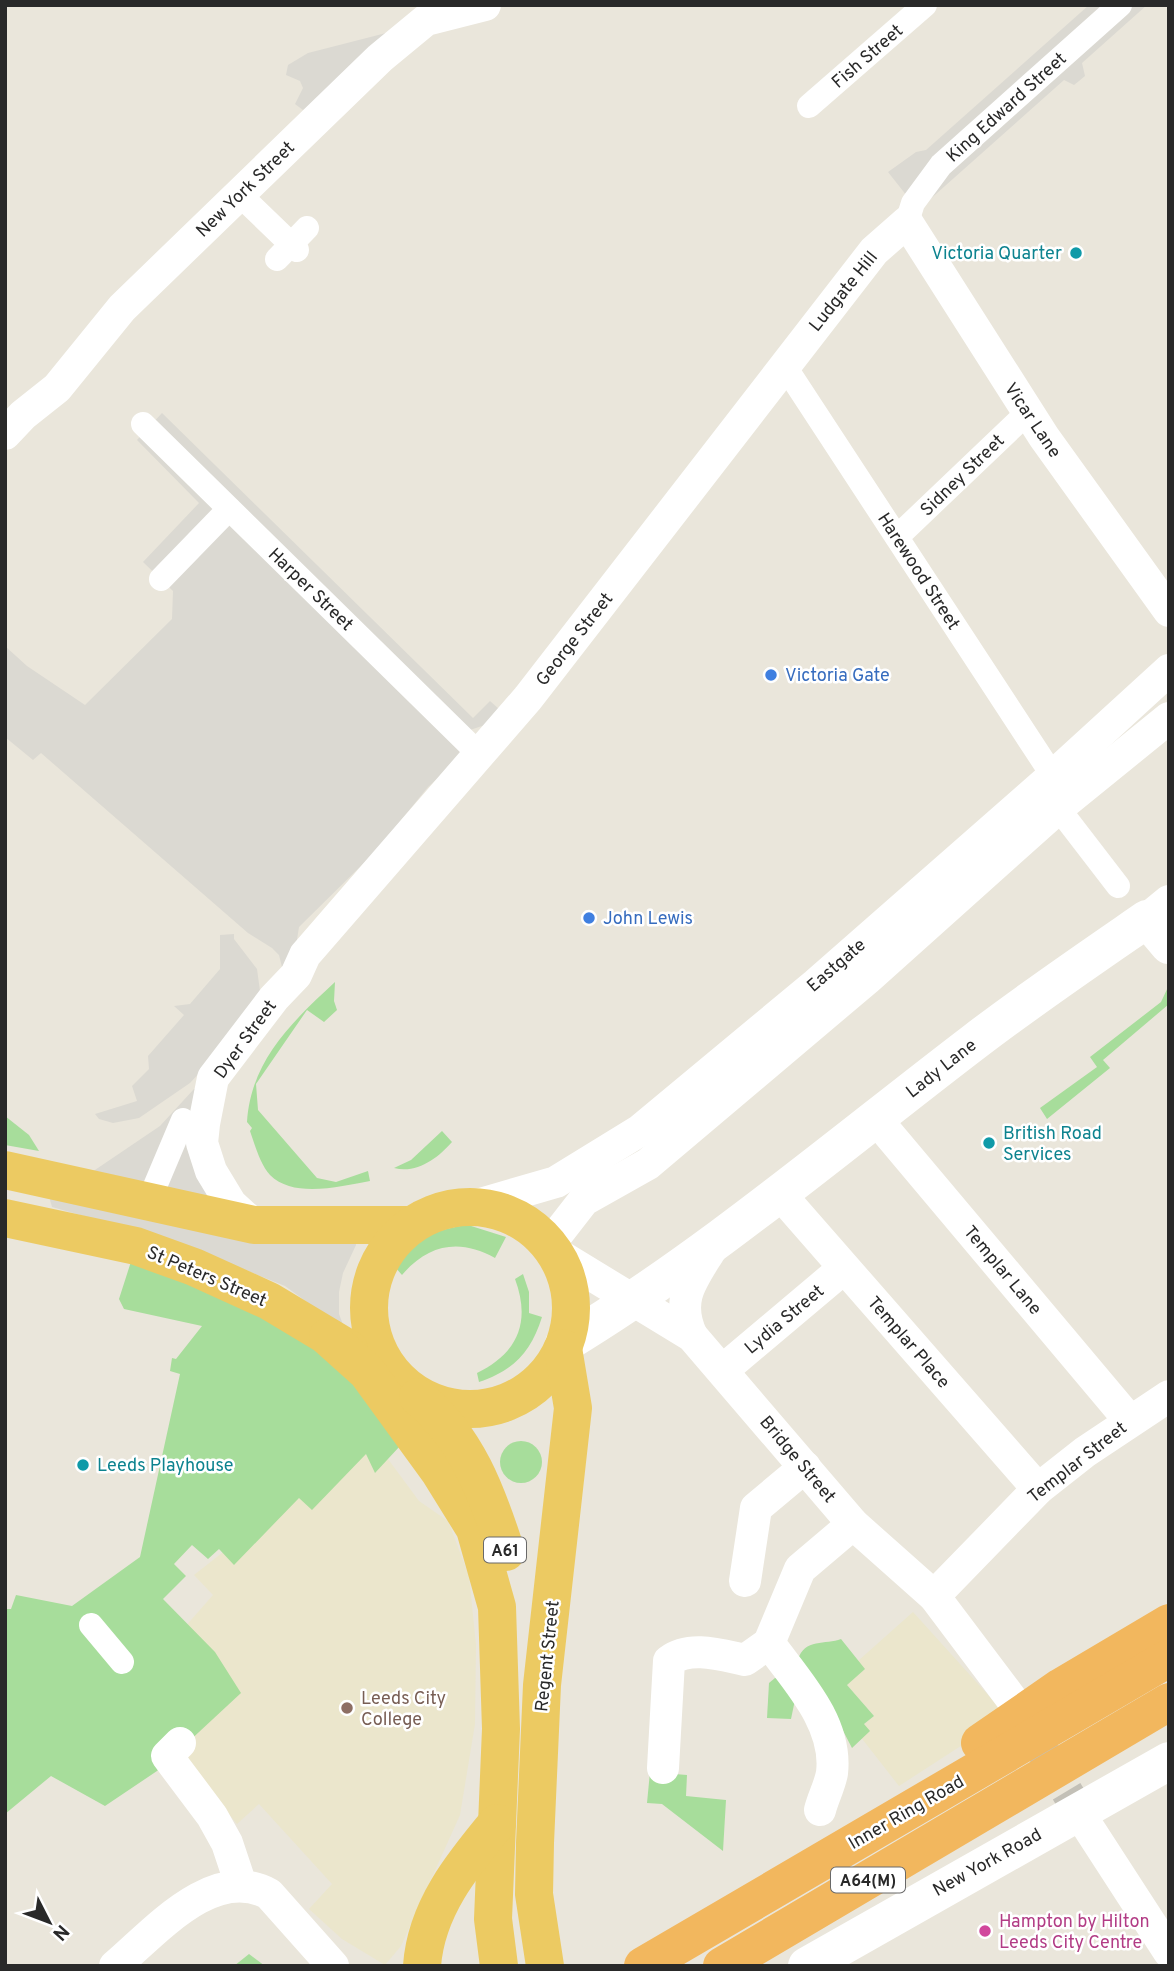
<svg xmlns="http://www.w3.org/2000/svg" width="1174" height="1971" font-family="Overpass,sans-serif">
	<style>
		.education { fill: #ebe6cc }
		.green { fill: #a7dd9b }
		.plaza { fill: #dbd9d2 }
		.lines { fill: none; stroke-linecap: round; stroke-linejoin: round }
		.minor-tunnel { stroke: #c3c0b7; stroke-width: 32; stroke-dasharray: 32 16; stroke-linecap: butt }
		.pedestrian { stroke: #fff; stroke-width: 24 }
		.minor { stroke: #fff; stroke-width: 32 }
		.tertiary { stroke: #fff; stroke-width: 38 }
		.trunk { stroke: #ecca62; stroke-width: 38 }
		.motorway { stroke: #f2b75e; stroke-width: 38 }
		.culture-dot { fill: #0f9aa8; stroke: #fff; stroke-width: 2.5 }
		.shop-dot { fill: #3f7fe0; stroke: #fff; stroke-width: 2.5 }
		.education-dot { fill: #8d6e63; stroke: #fff; stroke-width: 2.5 }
		.hotel-dot { fill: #d1479c; stroke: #fff; stroke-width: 2.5 }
		.labels { text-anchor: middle; stroke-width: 5; stroke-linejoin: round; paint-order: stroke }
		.shield { fill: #fff; stroke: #696969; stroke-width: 2 }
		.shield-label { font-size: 16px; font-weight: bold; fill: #292929 }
		.street-label { font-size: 18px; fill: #292929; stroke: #fff }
		.culture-label { font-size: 18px; fill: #0d838f; stroke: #fff; text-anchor: start }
		.shop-label { font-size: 18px; fill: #366cbe; stroke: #fff; text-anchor: start }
		.education-label { font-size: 18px; fill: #785e54; stroke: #fff; text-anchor: start }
		.hotel-label { font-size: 18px; fill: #b23c85; stroke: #fff; text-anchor: start }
	</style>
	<rect width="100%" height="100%" fill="#eae6db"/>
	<g class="education">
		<path d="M371,1436L419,1501L448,1521L469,1576L476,1645L475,1724L460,1815L401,1946L385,1965L342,1939L309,1909L332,1884L259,1804L237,1824L185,1761L184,1628L213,1595L194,1575Z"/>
		<path d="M913,1612L1007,1716L899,1786L856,1731L874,1716L840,1677Z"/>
	</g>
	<g class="green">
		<path d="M335,982L334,1001L337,1010L324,1022L307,1010L256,1084L258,1110L317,1178L336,1182L368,1171L370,1181C341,1186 294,1199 270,1175C260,1164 255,1145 250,1131L252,1128L247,1122C251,1060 292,1022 335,982Z"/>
		<path d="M1169,985V1004L1103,1060L1110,1068L1047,1119L1040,1108L1097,1067L1090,1057L1161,1002Z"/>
		<path d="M5,1116L29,1135L39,1151L5,1145Z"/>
		<path d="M442,1131L452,1142C438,1158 417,1174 394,1168L411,1160Z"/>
		<path d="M468,1225L506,1237L495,1258C460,1238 428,1244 402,1275L395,1267C413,1239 436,1229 468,1225Z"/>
		<path d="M136,1246L269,1301L412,1433L375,1473L366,1454L312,1510L299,1498L234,1565L219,1549L208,1559L192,1545L174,1564L186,1576L163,1599L215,1652L241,1693L157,1771L105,1806L51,1776L5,1814V1609H11L16,1595L72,1606L140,1557L180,1374L170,1371L172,1358L176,1359L202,1326L124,1309L119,1299Z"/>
		<path d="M523,1274L529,1292V1313L542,1317C531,1352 514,1370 479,1382L477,1373C518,1353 531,1322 515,1279Z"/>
		<circle cx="521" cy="1462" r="21"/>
		<path d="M841,1639L865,1669L847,1685L874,1716L864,1724L870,1731L852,1748L825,1696L798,1660C804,1638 826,1645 841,1639Z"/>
		<path d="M775,1678L782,1679L796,1695L791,1719L767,1718L769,1683Z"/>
		<path d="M650,1772L687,1775L686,1796L726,1800L723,1851L662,1804L647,1803Z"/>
		<path d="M249,1954L265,1966H234Z"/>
	</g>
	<g class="plaza">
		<path d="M1089,5H1147L1082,63L1085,76L1079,81L1074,85L1064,80L918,210L888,172L916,152L926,150Z"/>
		<path d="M390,32L320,98L303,110L295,104L303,88L300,81L286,75L288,65L308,53Z"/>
		<path d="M162,413L473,718L490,701L499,709L485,725L470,730L460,753L446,771L428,787L376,851L299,927L296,946L283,971L279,955L272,948L248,933L41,753L33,760L5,737V646L27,666L85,705L172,619L173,591L143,562L199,503L137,440Z"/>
		<path d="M234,934V939L257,969L260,991L225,1045L190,1083L139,1118L113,1123L99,1119L95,1114L137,1101L132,1086L149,1069L148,1056L184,1015L174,1006L190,1004L220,969V935Z"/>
		<path d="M194,1089H198L223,1209L92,1172L160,1126Z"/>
		<path d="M53,1195L356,1236V1245L343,1273L339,1292V1314L345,1330L285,1286L179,1243L52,1207L50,1200Z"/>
	</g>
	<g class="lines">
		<path class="minor-tunnel" d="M1042,1750L1088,1827"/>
		<g class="pedestrian">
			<path d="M809,106L925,5"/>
			<path d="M239,194L297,250"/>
			<path d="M907,222L913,203L941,165L1120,5"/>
			<path d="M277,259L307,228"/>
			<path d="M784,365L1053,776"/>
			<path d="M143,424L480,755"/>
			<path d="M897,537L1027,413"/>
			<path d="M161,579L229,509"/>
			<path d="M1058,808L1118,886"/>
			<path d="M153,1191L183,1120"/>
			<path d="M91,1625L122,1662"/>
		</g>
		<g class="minor">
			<path d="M5,434L23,415L57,388L122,308L380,58L426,20L485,5"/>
			<path d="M1147,919L1169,901"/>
			<path d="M876,1119L1130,1421"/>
			<path d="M780,1194L1038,1489"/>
			<path d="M470,1207L556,1182L639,1131L816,984L1053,776L1169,670"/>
			<path d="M254,1225L231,1204L211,1171L202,1143L204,1124L213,1078L274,998L296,975L305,955L528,698L874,251L907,222L1044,437L1169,611"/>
			<path d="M549,1245L584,1200L648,1164L867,979L1058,808L1169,718"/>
			<path d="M554,1252L692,1336L853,1524L934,1596L1013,1701"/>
			<path d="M692,1336C674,1298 694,1278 713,1246"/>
			<path d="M723,1370L844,1268"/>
			<path d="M745,1581L756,1508L805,1467"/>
			<path d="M934,1596L1038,1489L1085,1452L1169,1396"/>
			<path d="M769,1643C796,1680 838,1723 832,1773C830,1785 823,1798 820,1810"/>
			<path d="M180,1743L167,1756L212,1816L227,1843L241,1885"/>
			<path d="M663,1768L669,1661C690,1645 721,1655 745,1660L769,1643L800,1569L853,1524"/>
			<path d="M1088,1827L1169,1952"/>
			<path d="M115,1966C154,1933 213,1863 269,1894L333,1966"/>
		</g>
		<g class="tertiary">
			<path d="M564,1344C709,1256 839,1145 974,1042C1030,999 1089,959 1147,919L1169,945"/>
			<path d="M807,1966L1169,1761"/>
		</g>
		<g class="trunk">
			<path d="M5,1170L254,1225H412"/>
			<circle cx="470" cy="1308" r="101"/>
			<path d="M5,1218L136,1246L194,1267L269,1301L349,1349"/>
			<path d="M328,1337L367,1372L439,1471L475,1529L497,1607L501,1729L493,1919L499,1966"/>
			<path d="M418,1397C467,1438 487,1493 506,1552"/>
			<path d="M422,1966C426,1909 462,1865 497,1823"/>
			<path d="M545,1966L534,1894L535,1843L542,1685L573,1408L563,1348"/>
		</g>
		<g class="motorway">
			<path d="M980,1743L1061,1687L1169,1623"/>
			<path d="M643,1966L1169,1658"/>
			<path d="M722,1966L1169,1702"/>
		</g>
	</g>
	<g class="culture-dot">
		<circle cx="1076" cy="253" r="7"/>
		<circle cx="989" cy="1143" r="7"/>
		<circle cx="83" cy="1465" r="7"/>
	</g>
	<g class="shop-dot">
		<circle cx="771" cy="675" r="7"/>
		<circle cx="589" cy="918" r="7"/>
	</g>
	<circle class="education-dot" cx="347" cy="1708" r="7"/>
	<circle class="hotel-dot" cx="985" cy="1931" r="7"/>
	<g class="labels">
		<g class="shield">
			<rect x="484" y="1537.5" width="42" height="25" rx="5"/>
			<rect x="831" y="1867.5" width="74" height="25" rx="5"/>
		</g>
		<g class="shield-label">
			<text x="505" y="1556">A61</text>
			<text x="868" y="1886">A64(M)</text>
		</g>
		<g class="street-label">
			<text transform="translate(867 56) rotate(-41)" y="6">Fish Street</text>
			<text transform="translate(1006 107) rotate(-42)" y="6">King Edward Street</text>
			<text transform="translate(245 189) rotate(-44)" y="6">New York Street</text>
			<text transform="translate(843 291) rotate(-51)" y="6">Ludgate Hill</text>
			<text transform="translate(1033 420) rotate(56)" y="6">Vicar Lane</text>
			<text transform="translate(962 475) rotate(-44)" y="6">Sidney Street</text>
			<text transform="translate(919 571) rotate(57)" y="6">Harewood Street</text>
			<text transform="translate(311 589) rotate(44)" y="6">Harper Street</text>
			<text transform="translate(574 639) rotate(-52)" y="6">George Street</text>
			<text transform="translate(836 965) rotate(-41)" y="6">Eastgate</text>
			<text transform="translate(245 1039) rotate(-54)" y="6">Dyer Street</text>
			<text transform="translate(941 1068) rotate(-38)" y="6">Lady Lane</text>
			<text transform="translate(1003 1270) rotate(50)" y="6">Templar Lane</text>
			<text transform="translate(207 1276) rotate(23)" y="6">St Peters Street</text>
			<text transform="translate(784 1319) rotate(-40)" y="6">Lydia Street</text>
			<text transform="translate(909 1342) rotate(49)" y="6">Templar Place</text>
			<text transform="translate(798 1459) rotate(50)" y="6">Bridge Street</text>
			<text transform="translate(1077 1462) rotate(-38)" y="6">Templar Street</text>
			<text transform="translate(547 1656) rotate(-84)" y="6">Regent Street</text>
			<text transform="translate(906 1812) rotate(-30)" y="6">Inner Ring Road</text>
			<text transform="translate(987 1862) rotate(-29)" y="6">New York Road</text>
		</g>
		<g class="culture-label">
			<text x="1062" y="259" text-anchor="end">Victoria Quarter</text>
			<text x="1003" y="1139">British Road<tspan x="1003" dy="21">Services</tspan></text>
			<text x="97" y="1471">Leeds Playhouse</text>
		</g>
		<g class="shop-label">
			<text x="785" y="681">Victoria Gate</text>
			<text x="603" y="924">John Lewis</text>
		</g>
		<g class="education-label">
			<text x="361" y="1704">Leeds City<tspan x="361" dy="21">College</tspan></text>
		</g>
		<g class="hotel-label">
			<text x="999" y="1927">Hampton by Hilton<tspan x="999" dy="21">Leeds City Centre</tspan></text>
		</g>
	</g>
	<rect width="1174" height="1971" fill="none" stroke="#292929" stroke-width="14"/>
	<g transform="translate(49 1922) rotate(132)" stroke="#ffffff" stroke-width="5" paint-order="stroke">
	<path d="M0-5L12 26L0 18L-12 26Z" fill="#292929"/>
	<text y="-10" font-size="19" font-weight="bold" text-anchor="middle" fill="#292929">N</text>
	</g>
</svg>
